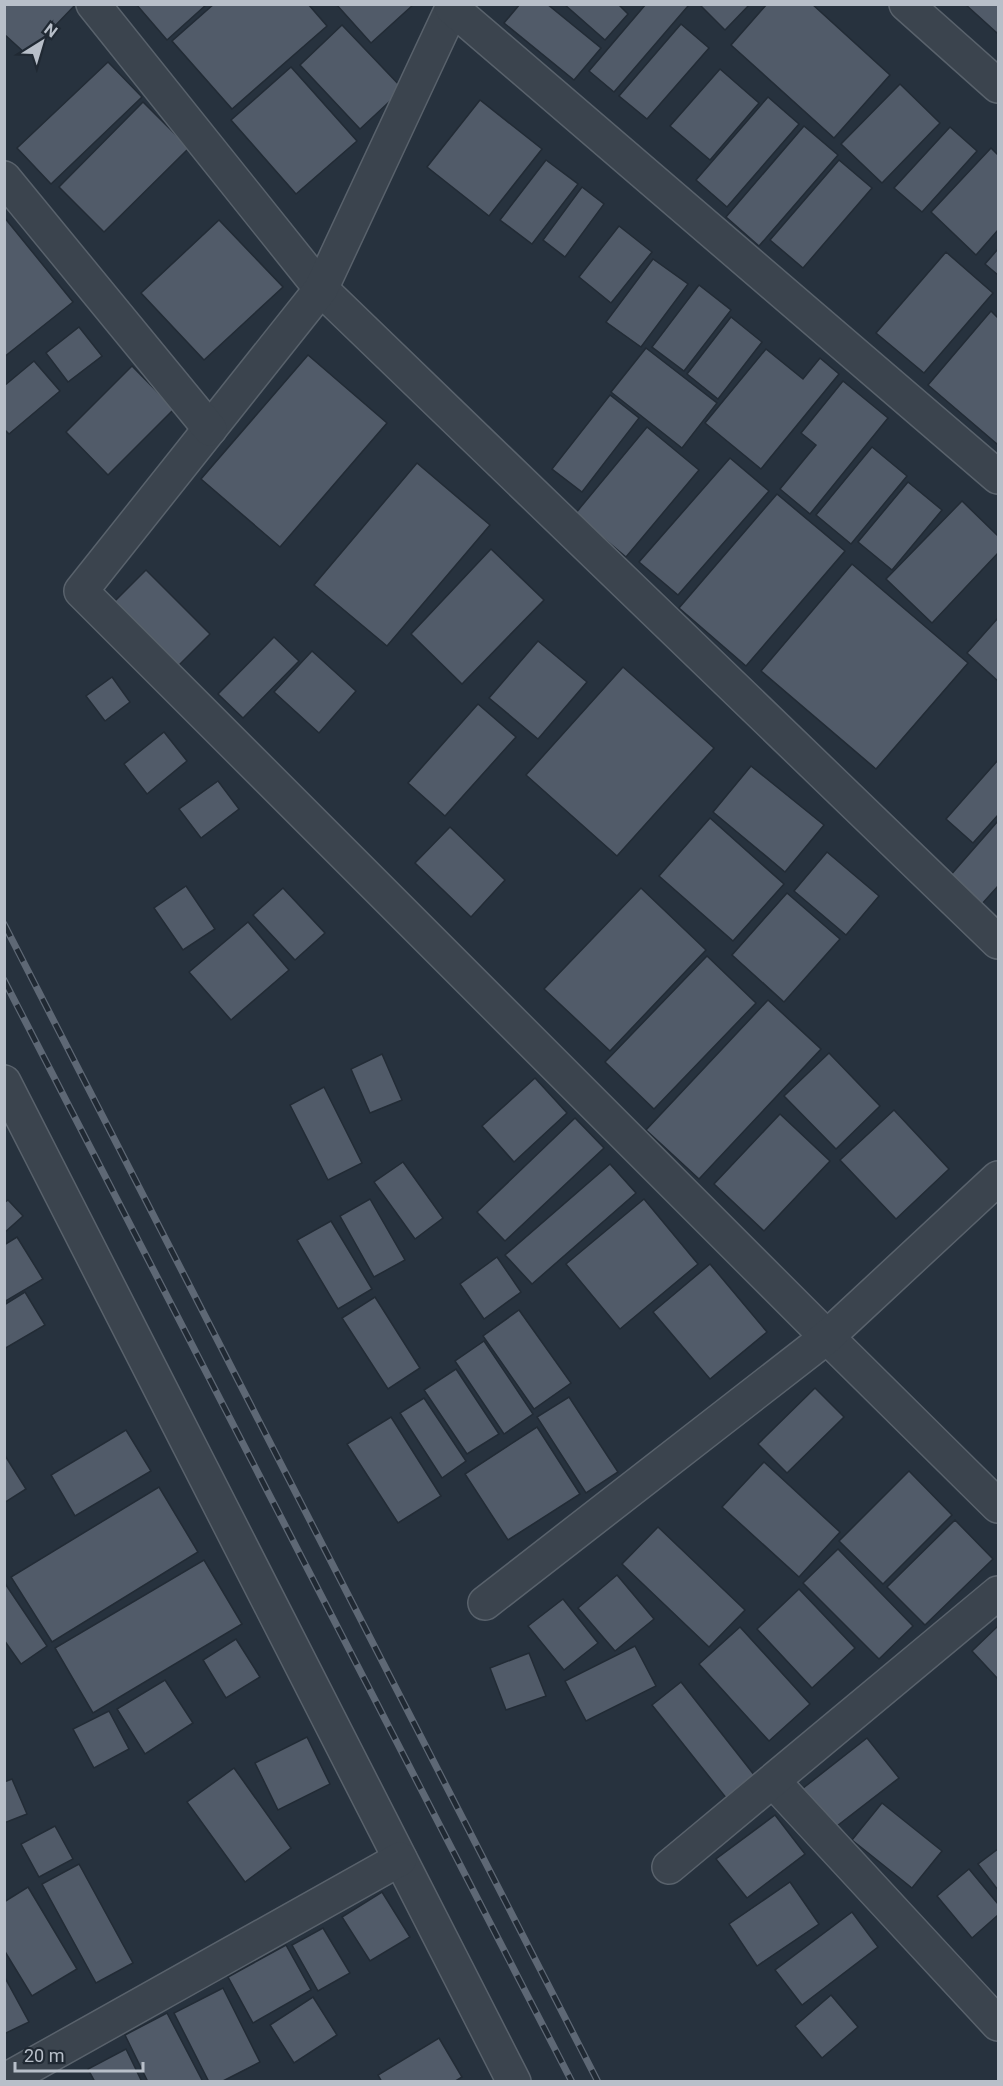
<svg xmlns="http://www.w3.org/2000/svg" width="1003" height="2086" font-family="Roboto,sans-serif">
	<style>
		.building { fill: #515b69; stroke: #222b35; stroke-width: 1.5 }
		.lines { fill: none; stroke-linecap: round; stroke-linejoin: round }
		.minor-casing { stroke: #59626c; stroke-width: 36 }
		.minor { stroke: #3b444e; stroke-width: 33 }
		.rail-casing { stroke: #5e6875; stroke-width: 7 }
		.rail { stroke: #202933; stroke-width: 4.5; stroke-dasharray: 14; stroke-linecap: butt }
	</style>
	<rect width="100%" height="100%" fill="#27323e"/>
	<g class="building">
		<path d="M4,4H76L27,55L4,34Z"/>
		<path d="M136,4H207L167,40Z"/>
		<path d="M214,4H308L327,26L232,109L172,41Z"/>
		<path d="M336,4H414L371,43Z"/>
		<path d="M520,4H547L601,48L574,80L504,23Z"/>
		<path d="M564,4H618L628,14L605,40Z"/>
		<path d="M646,4H686L688,6L614,92L589,71Z"/>
		<path d="M699,4H750L725,30Z"/>
		<path d="M767,4H812L890,75L834,138L731,45Z"/>
		<path d="M965,4H998V31L997,33Z"/>
		<path d="M681,24L709,48L647,119L619,96Z"/>
		<path d="M342,25L403,89L360,129L300,65Z"/>
		<path d="M108,62L142,97L51,184L17,148Z"/>
		<path d="M291,67L357,141L296,194L231,120Z"/>
		<path d="M720,69L759,103L710,160L670,126Z"/>
		<path d="M900,84L940,123L882,183L841,144Z"/>
		<path d="M768,97L799,124L727,207L696,180Z"/>
		<path d="M480,100L542,149L489,216L427,167Z"/>
		<path d="M143,102L189,148L104,232L59,187Z"/>
		<path d="M804,126L838,155L759,246L726,217Z"/>
		<path d="M950,127L977,151L922,212L894,188Z"/>
		<path d="M991,148L998,155V230L976,255L931,212Z"/>
		<path d="M546,160L578,184L532,244L500,220Z"/>
		<path d="M839,160L872,188L803,268L770,240Z"/>
		<path d="M582,187L604,204L565,257L543,240Z"/>
		<path d="M4,217L73,302L4,357Z"/>
		<path d="M219,220L283,287L204,360L141,293Z"/>
		<path d="M619,226L652,252L611,303L579,277Z"/>
		<path d="M998,249V275L985,264Z"/>
		<path d="M946,252L993,293L924,373L876,333Z"/>
		<path d="M653,259L688,284L641,347L606,322Z"/>
		<path d="M699,285L731,310L684,371L652,347Z"/>
		<path d="M991,311L998,318V442L997,444L928,385Z"/>
		<path d="M731,317L762,342L718,399L687,374Z"/>
		<path d="M79,327L102,356L68,382L46,353Z"/>
		<path d="M646,348L717,403L682,448L611,392Z"/>
		<path d="M766,349L803,379L820,358L839,374L761,469L705,423Z"/>
		<path d="M308,355L387,423L280,547L201,479Z"/>
		<path d="M34,361L60,391L9,434L4,429V386Z"/>
		<path d="M132,366L174,409L108,475L66,432Z"/>
		<path d="M843,381L888,418L810,514L780,489L816,445L801,433Z"/>
		<path d="M610,395L639,418L582,492L552,469Z"/>
		<path d="M647,427L699,470L626,557L575,514Z"/>
		<path d="M872,447L907,476L851,544L816,515Z"/>
		<path d="M730,458L769,491L678,595L639,562Z"/>
		<path d="M417,463L490,525L387,646L314,585Z"/>
		<path d="M908,482L942,510L892,570L858,542Z"/>
		<path d="M777,494L845,551L746,666L679,608Z"/>
		<path d="M962,501L998,536V553L932,623L886,579Z"/>
		<path d="M491,549L544,600L462,684L411,634Z"/>
		<path d="M852,564L968,663L876,769L761,671Z"/>
		<path d="M146,570L210,634L177,667L113,603Z"/>
		<path d="M998,618V681L967,653Z"/>
		<path d="M274,637L299,661L243,718L218,694Z"/>
		<path d="M538,641L587,682L538,739L489,698Z"/>
		<path d="M312,651L356,691L319,733L274,692Z"/>
		<path d="M623,667L714,748L617,856L526,775Z"/>
		<path d="M112,677L130,702L105,721L86,696Z"/>
		<path d="M478,704L516,737L445,816L408,783Z"/>
		<path d="M164,732L187,761L147,794L124,764Z"/>
		<path d="M998,760V815L973,843L946,819Z"/>
		<path d="M751,766L824,825L785,872L713,812Z"/>
		<path d="M218,781L239,809L201,838L179,809Z"/>
		<path d="M710,818L784,884L733,941L659,876Z"/>
		<path d="M998,821V886L981,905L949,877Z"/>
		<path d="M450,827L505,880L471,917L415,863Z"/>
		<path d="M827,852L879,896L846,935L794,891Z"/>
		<path d="M186,886L215,929L183,950L154,908Z"/>
		<path d="M283,888L325,933L295,960L253,915Z"/>
		<path d="M641,888L706,950L610,1051L544,989Z"/>
		<path d="M787,893L840,939L784,1002L732,955Z"/>
		<path d="M248,922L289,970L231,1020L189,972Z"/>
		<path d="M707,956L756,1003L654,1109L605,1062Z"/>
		<path d="M768,1000L821,1049L699,1179L646,1130Z"/>
		<path d="M829,1053L880,1106L836,1149L784,1096Z"/>
		<path d="M382,1054L402,1100L370,1113L351,1069Z"/>
		<path d="M535,1078L567,1113L514,1162L482,1126Z"/>
		<path d="M324,1087L362,1163L328,1180L290,1105Z"/>
		<path d="M894,1110L949,1169L896,1219L840,1160Z"/>
		<path d="M780,1114L830,1161L764,1231L714,1184Z"/>
		<path d="M575,1118L604,1148L505,1241L477,1212Z"/>
		<path d="M403,1162L443,1218L415,1239L374,1182Z"/>
		<path d="M610,1164L636,1193L532,1284L505,1255Z"/>
		<path d="M370,1199L405,1260L374,1277L340,1216Z"/>
		<path d="M644,1199L698,1264L620,1329L566,1264Z"/>
		<path d="M8,1200L23,1216L4,1233V1203Z"/>
		<path d="M331,1221L372,1289L338,1309L297,1240Z"/>
		<path d="M17,1237L43,1279L4,1302V1245Z"/>
		<path d="M497,1257L521,1292L484,1319L460,1284Z"/>
		<path d="M710,1264L767,1332L710,1379L653,1312Z"/>
		<path d="M25,1292L45,1325L4,1349V1305Z"/>
		<path d="M375,1297L420,1368L388,1389L342,1318Z"/>
		<path d="M519,1310L571,1383L534,1409L483,1336Z"/>
		<path d="M484,1341L533,1414L504,1434L455,1361Z"/>
		<path d="M456,1369L499,1434L467,1454L424,1390Z"/>
		<path d="M815,1388L844,1417L787,1473L758,1444Z"/>
		<path d="M569,1397L618,1472L586,1493L537,1417Z"/>
		<path d="M424,1398L466,1461L442,1478L400,1413Z"/>
		<path d="M391,1417L441,1496L398,1523L347,1444Z"/>
		<path d="M537,1427L580,1494L508,1540L465,1474Z"/>
		<path d="M126,1430L151,1471L75,1516L51,1475Z"/>
		<path d="M4,1454L26,1489L4,1503Z"/>
		<path d="M764,1462L840,1532L799,1577L722,1507Z"/>
		<path d="M909,1471L952,1515L883,1584L839,1541Z"/>
		<path d="M159,1487L198,1552L52,1642L11,1577Z"/>
		<path d="M955,1520L993,1559L925,1625L887,1587Z"/>
		<path d="M658,1527L745,1610L709,1647L622,1564Z"/>
		<path d="M838,1549L913,1626L879,1659L803,1583Z"/>
		<path d="M204,1560L242,1624L93,1713L55,1648Z"/>
		<path d="M617,1575L654,1619L615,1651L578,1608Z"/>
		<path d="M4,1582L47,1646L21,1664L4,1640Z"/>
		<path d="M799,1589L855,1648L812,1688L757,1629Z"/>
		<path d="M563,1599L598,1643L564,1670L528,1626Z"/>
		<path d="M998,1626V1679L972,1651Z"/>
		<path d="M740,1627L810,1704L769,1741L699,1664Z"/>
		<path d="M236,1639L260,1677L226,1698L203,1660Z"/>
		<path d="M635,1646L656,1686L586,1721L565,1681Z"/>
		<path d="M529,1653L546,1696L506,1710L490,1668Z"/>
		<path d="M165,1680L193,1723L145,1754L117,1709Z"/>
		<path d="M681,1682L755,1776L727,1799L652,1705Z"/>
		<path d="M109,1711L129,1749L94,1768L73,1729Z"/>
		<path d="M307,1737L330,1784L278,1810L255,1763Z"/>
		<path d="M867,1738L899,1778L833,1829L802,1789Z"/>
		<path d="M234,1768L291,1848L245,1882L187,1802Z"/>
		<path d="M12,1779L27,1814L4,1823V1782Z"/>
		<path d="M882,1803L942,1851L912,1888L852,1840Z"/>
		<path d="M775,1815L805,1854L747,1898L716,1859Z"/>
		<path d="M55,1826L73,1859L39,1877L21,1844Z"/>
		<path d="M998,1849V1890L978,1864Z"/>
		<path d="M79,1864L133,1963L96,1983L42,1884Z"/>
		<path d="M969,1869L998,1904V1915L972,1938L937,1896Z"/>
		<path d="M790,1882L819,1924L757,1966L729,1924Z"/>
		<path d="M28,1887L77,1969L32,1996L4,1950V1902Z"/>
		<path d="M382,1892L410,1937L370,1961L342,1917Z"/>
		<path d="M852,1912L878,1947L802,2005L775,1970Z"/>
		<path d="M323,1928L350,1973L318,1991L292,1945Z"/>
		<path d="M286,1945L311,1990L253,2023L228,1977Z"/>
		<path d="M4,1976L29,2022L4,2034Z"/>
		<path d="M223,1988L260,2062L221,2082H209L174,2013Z"/>
		<path d="M831,1995L858,2027L822,2058L795,2026Z"/>
		<path d="M313,1997L337,2035L294,2063L270,2025Z"/>
		<path d="M167,2013L203,2082H148L125,2035Z"/>
		<path d="M439,2038L462,2077L454,2082H382L378,2075Z"/>
		<path d="M126,2049L142,2082H95L88,2069Z"/>
	</g>
	<g class="lines">
		<g class="minor-casing">
			<g id="minor">
				<path d="M93,4L321,289L998,942"/>
				<path d="M454,4L321,289L81,591L827,1337L998,1506"/>
				<path d="M906,4L998,86"/>
				<path d="M452,8L998,477"/>
				<path d="M4,178L210,429"/>
				<path d="M4,1082L514,2082"/>
				<path d="M485,1603L827,1337L998,1178"/>
				<path d="M773,1781L998,2024"/>
				<path d="M669,1867L998,1593"/>
				<path d="M4,2081L400,1859"/>
			</g>
		</g>
		<use href="#minor" class="minor"/>
		<g class="rail-casing">
			<g id="rail">
				<path d="M4,924L598,2082"/>
				<path d="M4,980L572,2082"/>
			</g>
		</g>
		<use href="#rail" class="rail"/>
	</g>
	<rect width="1003" height="2086" fill="none" stroke="#b8bfc9" stroke-width="12"/>
	<g transform="translate(42 42) rotate(37)" stroke="#202933" stroke-width="4.5" paint-order="stroke">
	<path d="M0-4.5L10 22L0 15L-10 22Z" fill="#b8bfc9"/>
	<text y="-9" font-size="16" font-weight="bold" text-anchor="middle" fill="#b8bfc9">N</text>
	</g>
	<path d="M15 2062v9h128v-9" fill="none" stroke="#b8bfc9" stroke-width="3"/>
	<text x="24" y="2062" font-size="18" fill="#b8bfc9" stroke="#202933" stroke-width="4.5" paint-order="stroke">20 m</text>
</svg>
